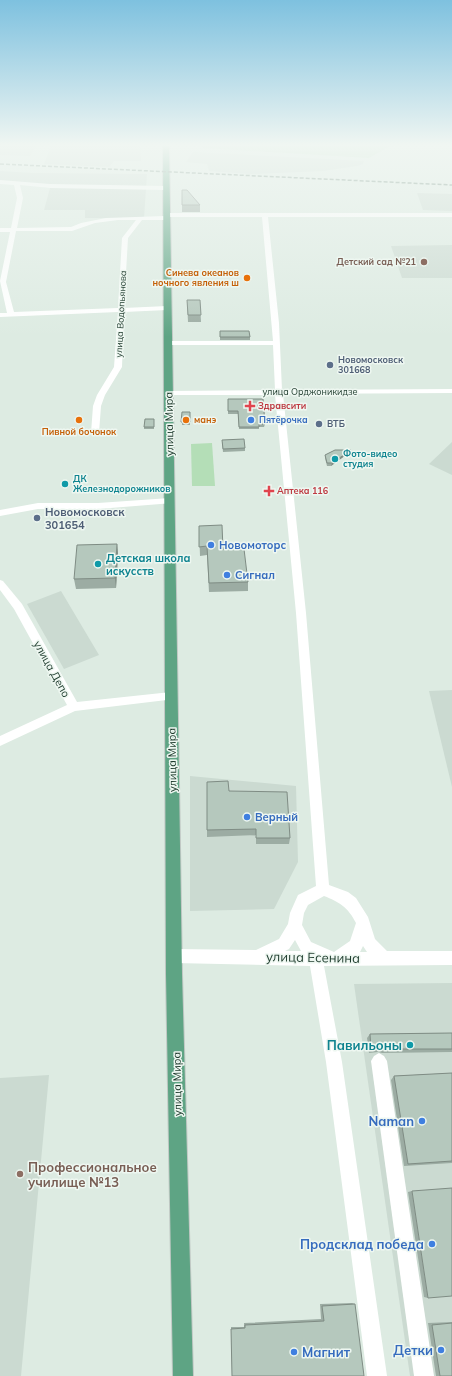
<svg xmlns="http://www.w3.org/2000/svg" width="452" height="1376" font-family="Mulish,sans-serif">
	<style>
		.built { fill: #cbdad1 }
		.green { fill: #b4deb7 }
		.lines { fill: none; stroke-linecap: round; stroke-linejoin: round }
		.major-casing { stroke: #c0c8c4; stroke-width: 2 }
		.minor { fill: #fff; fill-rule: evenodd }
		.major { fill: #5ea484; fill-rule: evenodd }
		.rail { stroke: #587768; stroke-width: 1.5; stroke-dasharray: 4 2; stroke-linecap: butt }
		.wall { fill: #9caca3 }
		.shaded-wall { fill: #7f8c84 }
		.building { fill: #b5c8bd; stroke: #7f8c84 }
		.education-dot { fill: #8d6e63; stroke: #eef7f1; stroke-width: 1.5 }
		.food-dot { fill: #e8710a; stroke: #eef7f1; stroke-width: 1.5 }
		.service-dot { fill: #5c6f8a; stroke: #eef7f1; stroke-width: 1.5 }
		.health-dot { fill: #e0444e; stroke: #eef7f1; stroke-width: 1.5 }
		.shop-dot { fill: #3f7fe0; stroke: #eef7f1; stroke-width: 1.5 }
		.culture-dot { fill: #0f9aa8; stroke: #eef7f1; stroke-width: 1.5 }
		.labels { text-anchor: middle; stroke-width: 3; stroke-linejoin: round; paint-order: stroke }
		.far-education-label { font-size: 9px; font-weight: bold; fill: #785e54; stroke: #eef7f1; text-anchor: end }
		.far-food-label { font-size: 9px; font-weight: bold; fill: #c56008; stroke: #eef7f1; text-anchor: end }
		.far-street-label { font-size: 9px; fill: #1e3b2d; stroke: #eef7f1 }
		.far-service-label { font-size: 9px; font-weight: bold; fill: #4e5e75; stroke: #eef7f1; text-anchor: start }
		.far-health-label { font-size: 9px; font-weight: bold; fill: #be3a42; stroke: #eef7f1; text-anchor: start }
		.far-shop-label { font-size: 9px; font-weight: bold; fill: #366cbe; stroke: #eef7f1; text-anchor: start }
		.far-culture-label { font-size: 9px; font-weight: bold; fill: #0d838f; stroke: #eef7f1; text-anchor: start }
		.street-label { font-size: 11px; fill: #1e3b2d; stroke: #eef7f1 }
		.service-label { font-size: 11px; font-weight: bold; fill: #4e5e75; stroke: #eef7f1; text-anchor: start }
		.shop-label { font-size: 11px; font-weight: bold; fill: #366cbe; stroke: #eef7f1; text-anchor: start }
		.culture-label { font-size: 11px; font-weight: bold; fill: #0d838f; stroke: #eef7f1; text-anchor: start }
		.near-street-label { font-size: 13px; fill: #1e3b2d; stroke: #eef7f1 }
		.near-culture-label { font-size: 13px; font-weight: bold; fill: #0d838f; stroke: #eef7f1; text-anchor: end }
		.near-shop-label { font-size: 13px; font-weight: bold; fill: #366cbe; stroke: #eef7f1; text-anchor: end }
		.near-education-label { font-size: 13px; font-weight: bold; fill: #785e54; stroke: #eef7f1; text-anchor: start }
	</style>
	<rect width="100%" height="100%" fill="#ddebe2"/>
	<g class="built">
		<path d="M0,144H38L30,156L0,155Z"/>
		<path d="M52,144L140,146L141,161H114L109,167L44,164Z"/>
		<path d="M193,152L364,161L363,164L357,166L323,171L251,174L209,171L207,164L186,162Z"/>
		<path d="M0,171L33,173L147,174L144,218H85V210H44L50,188L0,182Z"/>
		<path d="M417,193L452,194V211L423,210Z"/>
		<path d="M452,245V278H402L391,246Z"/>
		<path d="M452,442V475L429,464Z"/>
		<path d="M61,591L99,655L64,669L27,604Z"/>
		<path d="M452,690V787L429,691Z"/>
		<path d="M190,776L296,786L298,862L274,909L190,911Z"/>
		<path d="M452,983V1376H410L354,984Z"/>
		<path d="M49,1075L21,1376H0V1078Z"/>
	</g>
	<g class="green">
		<path d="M203,144H394L369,158L203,148Z"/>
		<path d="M212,443L215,486H192L191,444Z"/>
	</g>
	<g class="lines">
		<g class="major-casing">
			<path id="major" d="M163,144H169L182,974L193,1376H173L166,974Z"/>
		</g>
		<g class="minor">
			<path d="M0,180L50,184L166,186L169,188L166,190L50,188L20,185L23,198L17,228L71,227L81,223L106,218L165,216L163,215L166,213H452V217H268L279,323L282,390L452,389V393L283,394L306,613L329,885L348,892L356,898L368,917L375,939L387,951H452V965L324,966L342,1062L387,1376H367L326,1062L310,966L174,963L169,961L167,956L169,951L174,949L256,950L279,939L288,924L290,913L298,895L316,886L296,613L275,395H169L165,393L169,391L275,390L273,345H168L165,343L168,341H273L262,217H167L169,218L166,220H142L128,238L124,308L167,306L170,308L167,310L124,312L122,367L105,395L101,406L99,433L95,435L91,433L93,406L97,395L114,367L118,312L0,317V313H7L0,281L10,232H0V228H11L17,198L14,185L0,184ZM118,220H136L122,238L118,308L14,312L6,282L16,231H72L95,223ZM324,896C339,902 348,907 356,923L350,941L334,952L311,942L302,925L304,913L308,905ZM295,940L301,951H285L289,949ZM363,946L367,952H360Z"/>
			<path d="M170,498L173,499L174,501L173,503L98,509H38L0,516V510L38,503H98Z"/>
			<path d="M0,580L3,581L22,604L77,702L171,692L175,693L177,696L175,699L75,711L0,746V736L67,705L14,609L0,590Z"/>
			<path d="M379,1053L384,1056L387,1061L434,1376H414L371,1061L374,1056Z"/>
		</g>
		<use href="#major" class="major"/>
		<path class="rail" d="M0,164L452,185"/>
	</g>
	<g class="wall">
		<rect x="182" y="205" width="18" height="7"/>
		<path d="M187,300H200L201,322H188Z"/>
		<path d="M220,331L250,337V340H220Z"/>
		<path d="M228,399L265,424L264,427H259V429H239L238,414H228Z"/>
		<rect x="182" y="412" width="8" height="13"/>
		<path d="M154,422V429H144V427Z"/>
		<path d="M222,442L245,448V451L223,452Z"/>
		<path d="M351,450L350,452L331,466H327L325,458V455Z"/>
		<path d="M199,526L223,549L248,582V591L209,592L207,555L200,556Z"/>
		<path d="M117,544L118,554L116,588L76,589L74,579Z"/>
		<path d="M229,791L290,838L289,844H256V835L207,837V830Z"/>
		<path d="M452,1033V1052L382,1053L378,1052L369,1053L367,1038L370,1034Z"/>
		<path d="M452,1073V1163L404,1166L391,1080L394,1076Z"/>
		<path d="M412,1191L428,1298L424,1297L408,1192Z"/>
		<path d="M352,1303L355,1304L232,1376L231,1327H244V1323L321,1319L320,1304Z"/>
		<path d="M452,1322V1376H436L428,1323Z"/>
	</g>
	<g class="shaded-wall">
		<path d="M351,450L350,452L331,466L332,463Z"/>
		<path d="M117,544L118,554L116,588L115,578Z"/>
	</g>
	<g class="building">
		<path d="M182,190H187L200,205H182Z"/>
		<path d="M187,300H200L201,315H188Z"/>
		<path d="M220,331H249L250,337H220Z"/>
		<path d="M228,399H263L265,424H259V427H239L238,411H228Z"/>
		<path d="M182,412H190V422H181Z"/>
		<path d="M145,419H154V427H144Z"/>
		<path d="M244,439L245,448L223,449L222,440Z"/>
		<path d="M335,450H351L332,463H327L325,455Z"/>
		<path d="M222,525L223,549H244L248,582L209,583L207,546L199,547V526Z"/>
		<path d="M117,544L115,578L74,579L77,545Z"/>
		<path d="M228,781L229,791L287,792L290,838H256V829L207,830V782Z"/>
		<path d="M452,1033V1049H385L381,1048L371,1050L370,1034Z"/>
		<path d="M452,1073V1161L408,1164L394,1076Z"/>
		<path d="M452,1188V1296L428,1298L412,1191Z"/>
		<path d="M355,1304L364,1376H232L231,1329L245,1328V1325L324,1321L322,1306Z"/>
		<path d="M452,1323V1376H440L432,1325Z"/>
	</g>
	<linearGradient id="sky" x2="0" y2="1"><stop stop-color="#7ec1df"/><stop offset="0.43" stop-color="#f0f6f2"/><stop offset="1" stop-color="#f0f6f2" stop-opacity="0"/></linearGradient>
	<rect width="452" height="337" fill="url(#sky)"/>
	<g class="education-dot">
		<circle cx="424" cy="262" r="4"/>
		<circle cx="20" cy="1174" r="4"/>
	</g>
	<g class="food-dot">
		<circle cx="247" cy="278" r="4"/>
		<circle cx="79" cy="420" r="4"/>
		<circle cx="186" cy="420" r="4"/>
	</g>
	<g class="service-dot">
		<circle cx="330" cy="365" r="4"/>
		<circle cx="319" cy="424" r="4"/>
		<circle cx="37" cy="518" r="4"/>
	</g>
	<g class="health-dot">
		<path d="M248 400h4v4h4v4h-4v4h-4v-4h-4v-4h4z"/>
		<path d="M267 485h4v4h4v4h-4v4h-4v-4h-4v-4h4z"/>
	</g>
	<g class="shop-dot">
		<circle cx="251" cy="420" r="4"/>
		<circle cx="211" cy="545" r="4"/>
		<circle cx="227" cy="575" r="4"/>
		<circle cx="247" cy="817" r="4"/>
		<circle cx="422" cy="1121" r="4"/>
		<circle cx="432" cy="1244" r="4"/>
		<circle cx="441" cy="1350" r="4"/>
		<circle cx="294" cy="1352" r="4"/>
	</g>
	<g class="culture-dot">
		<circle cx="335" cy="459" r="4"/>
		<circle cx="65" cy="484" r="4"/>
		<circle cx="98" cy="564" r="4"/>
		<circle cx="410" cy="1045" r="4"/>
	</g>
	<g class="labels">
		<g class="far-education-label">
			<text x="416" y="265">Детский сад №21</text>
		</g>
		<g class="far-food-label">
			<text x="239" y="276">Синева океанов<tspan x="239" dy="10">ночного явления ш</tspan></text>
			<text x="194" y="423" text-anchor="start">манэ</text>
			<text x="79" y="435" text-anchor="middle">Пивной бочонок</text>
		</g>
		<g class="far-street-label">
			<text transform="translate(121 314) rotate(-87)" y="3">улица Водопьянова</text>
			<text x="310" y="395">улица Орджоникидзе</text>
		</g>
		<g class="far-service-label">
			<text x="338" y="363">Новомосковск<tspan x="338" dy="10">301668</tspan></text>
			<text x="327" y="427">ВТБ</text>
		</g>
		<g class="far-health-label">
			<text x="258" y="409">Здравсити</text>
			<text x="277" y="494">Аптека 116</text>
		</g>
		<g class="far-shop-label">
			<text x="259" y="423">Пятёрочка</text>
		</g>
		<g class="far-culture-label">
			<text x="343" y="457">Фото-видео<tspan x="343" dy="10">студия</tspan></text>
			<text x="73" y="482">ДК<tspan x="73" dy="10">Железнодорожников</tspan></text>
		</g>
		<g class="street-label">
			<text transform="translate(169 424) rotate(-91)" y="4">улица Мира</text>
			<text transform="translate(52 669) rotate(61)" y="4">улица Депо</text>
			<text transform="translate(172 760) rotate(-91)" y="4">улица Мира</text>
			<text transform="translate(177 1084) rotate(-91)" y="4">улица Мира</text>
		</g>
		<g class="service-label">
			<text x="45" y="516">Новомосковск<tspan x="45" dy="13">301654</tspan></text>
		</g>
		<g class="shop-label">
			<text x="219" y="549">Новомоторс</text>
			<text x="235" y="579">Сигнал</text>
			<text x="255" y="821">Верный</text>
		</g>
		<g class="culture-label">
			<text x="106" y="562">Детская школа<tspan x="106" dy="13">искусств</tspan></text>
		</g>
		<g class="near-street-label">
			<text transform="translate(313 957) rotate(1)" y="5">улица Есенина</text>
		</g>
		<g class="near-culture-label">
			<text x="402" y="1050">Павильоны</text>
		</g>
		<g class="near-shop-label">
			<text x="414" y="1126">Naman</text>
			<text x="424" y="1249">Продсклад победа</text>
			<text x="433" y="1355">Детки</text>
			<text x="302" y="1357" text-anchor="start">Магнит</text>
		</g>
		<g class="near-education-label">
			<text x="28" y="1172">Профессиональное<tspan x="28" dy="15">училище №13</tspan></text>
		</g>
	</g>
</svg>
